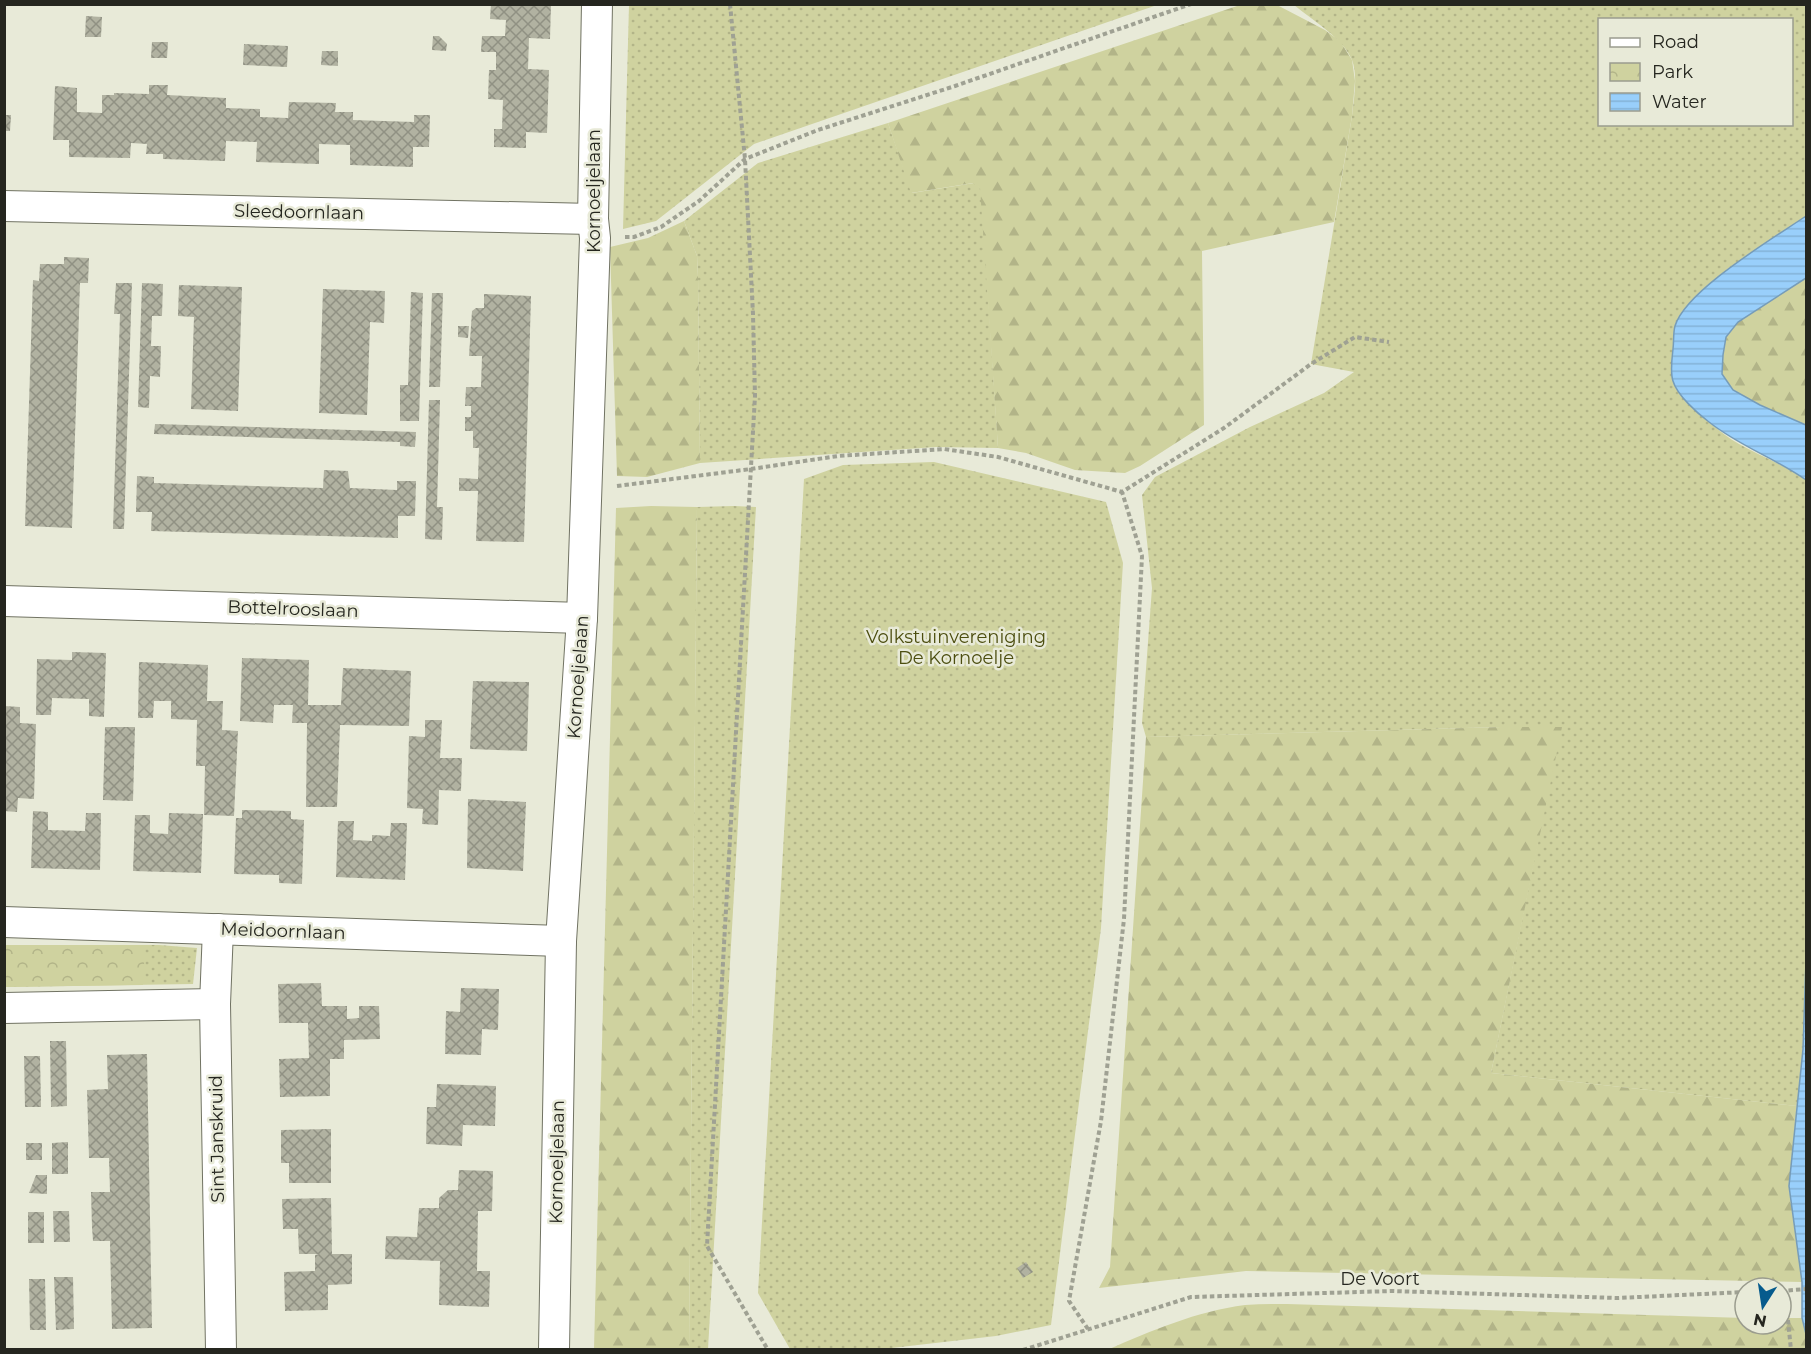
<svg xmlns="http://www.w3.org/2000/svg" width="1811" height="1354" font-family="Montserrat,sans-serif">
	<style>
		.grass { fill: url(#grass-dots); fill-rule: evenodd }
		.forest { fill: url(#forest-firs) }
		.park { fill: url(#park-crowns) }
		.water { fill: url(#water-rules); stroke: #769cb9; stroke-width: 1.5 }
		.building { fill: url(#building-cross-hatch) }
		.lines { fill: none; stroke-linecap: round; stroke-linejoin: round }
		.minor-casing { stroke: #717363; stroke-width: 32 }
		.path { stroke: #9fa193; stroke-width: 4; stroke-dasharray: 4.5 3; stroke-linecap: butt }
		.minor { stroke: #fff; stroke-width: 30 }
		.labels { text-anchor: middle; stroke-width: 5; stroke-linejoin: round; paint-order: stroke }
		.street-label { font-size: 18px; fill: #25261f; stroke: #e8ead8 }
		.park-label { font-size: 18px; fill: #4c4e0f; stroke: #e8ead8 }
	</style>
	<defs>
		<pattern id="grass-dots" width="8" height="8" patternUnits="userSpaceOnUse" patternTransform="scale(1.5)"><rect width="8" height="8" fill="#cfd29f"/><path d="M2 2h.1M6 6h.1" fill="none" stroke="#b2b488" stroke-width="1.8" stroke-linecap="round"/></pattern>
		<pattern id="forest-firs" width="22" height="20" patternUnits="userSpaceOnUse" patternTransform="scale(1.5)"><rect width="22" height="20" fill="#cfd29f"/><path d="M5 1l3.5 6h-7zM16 11l3.5 6h-7z" fill="#b2b488"/></pattern>
		<pattern id="park-crowns" width="20" height="18" patternUnits="userSpaceOnUse" patternTransform="scale(1.5)"><rect width="20" height="18" fill="#cfd29f"/><path d="M2 6a3 3 0 1 1 6 0M12 15a3 3 0 1 1 6 0" fill="none" stroke="#b2b488"/></pattern>
		<pattern id="water-rules" width="6" height="5" patternUnits="userSpaceOnUse" patternTransform="scale(1.5)"><rect width="6" height="5" fill="#99cffb"/><path d="M0 2.5h6" fill="none" stroke="#84b2d7"/></pattern>
		<pattern id="building-cross-hatch" width="8" height="8" patternUnits="userSpaceOnUse" patternTransform="scale(1.5)"><rect width="8" height="8" fill="#b1b2a1"/><path d="M0 0l8 8M0 8l8-8" fill="none" stroke="#909183"/></pattern>
	</defs>
	<rect width="100%" height="100%" fill="#e8ead8"/>
	<g class="grass">
		<path d="M629,5V4L1157,5L754,144L656,221L623,229Z"/>
		<path d="M1294,5H1806V216L1726,270L1687,402C1703,417 1720,433 1739,444C1762,457 1785,465 1806,480V961L1803,1049L1797,1106L1491,1073L1561,727H1501L1146,737L1142,723L1152,588L1142,495L1155,477L1250,427L1324,393L1354,372L1311,364L1352,116C1354,98 1358,76 1352,60C1343,38 1312,20 1294,5ZM1600,20H1792V124H1600Z"/>
		<path d="M888,123L912,193L974,183L981,188L998,448L936,447L700,463L698,277L697,256L684,221L758,163Z"/>
		<path d="M934,462L1106,502L1123,563L1101,928L1051,1325L996,1336L883,1349H790L758,1293L804,479L843,465Z"/>
		<path d="M734,506L756,507L708,1349L689,1350L697,507Z"/>
		<path d="M4,945H159L197,948L193,984L5,987Z"/>
	</g>
	<g class="forest">
		<path d="M1240,5H1277L1325,30L1340,41L1352,60L1355,81L1352,116L1334,222L1202,251L1204,425L1140,466L1125,473L1075,470L1026,453L998,448L980,188L973,183L911,193L888,123Z"/>
		<path d="M684,221L697,256L698,277L700,463L647,477L617,476L610,247L648,238Z"/>
		<path d="M1806,278V425L1760,405L1732,390L1722,374L1723,355L1726,337L1738,322Z"/>
		<path d="M651,506L697,507L689,1349H594L616,508Z"/>
		<path d="M1501,727H1562L1491,1073L1797,1106L1789,1186L1802,1282L1246,1271L1099,1288L1110,1267L1146,737Z"/>
		<path d="M1287,1304L1745,1318V1324H1781V1318H1802L1806,1334V1350H1107C1151,1331 1197,1311 1245,1305C1259,1304 1273,1304 1287,1304Z"/>
	</g>
	<path class="park" d="M5,945H145L143,985L5,987Z"/>
	<g class="water">
		<path d="M1806,216V278L1738,322L1726,337L1723,355L1722,374L1733,390L1760,405L1806,425V480C1775,458 1739,446 1709,422C1697,413 1677,395 1673,381C1670,372 1672,358 1673,349C1674,342 1673,333 1675,326C1686,290 1774,238 1806,216Z"/>
		<path d="M1806,961V1334L1802,1318V1282L1789,1186L1803,1049Z"/>
	</g>
	<g class="building">
		<path d="M491,4H551L550,39L529,38L528,69L549,70L547,133L526,132V148L494,147V129H502L503,100L488,99L489,70H496V52H481L482,36H505L506,20L490,19Z"/>
		<path d="M86,16L102,17L101,37H85Z"/>
		<path d="M433,36H439L447,44L446,51L432,50Z"/>
		<path d="M152,42H168L167,58H151Z"/>
		<path d="M244,44L288,46L287,67L243,65Z"/>
		<path d="M322,51H338V66L321,65Z"/>
		<path d="M149,85H168L167,95L226,98V108L260,109V117L288,118L289,102L336,103L335,112H353V120L414,122V115H430L429,147H413V167L350,165V145L319,144V164L256,162L257,142L226,141L225,161L163,159V154H146L147,144L131,143L130,158L69,157V140H53L55,86L77,88V112L102,113V95H114V93L149,94Z"/>
		<path d="M4,115H11L10,131H4Z"/>
		<path d="M64,257L89,258L88,283H80L72,528L25,526L33,280L39,281L40,264H64Z"/>
		<path d="M116,283H132L124,529H113L120,314H114Z"/>
		<path d="M142,283L163,284L162,316H152L151,346H161L160,377L150,376L149,408L138,407Z"/>
		<path d="M179,285L242,287L238,411L191,409L194,317L178,316Z"/>
		<path d="M323,289L385,291L384,323L370,322L367,415L319,413Z"/>
		<path d="M411,292L423,293L419,421H400V385H408Z"/>
		<path d="M432,293H443L440,387H429Z"/>
		<path d="M484,294L531,296L524,542L476,541L478,491H459V478L478,479L479,448H473V431H465V417H471V406H465L466,387H481L482,356H469L472,311L476,308H484Z"/>
		<path d="M458,326H469L468,338L458,337Z"/>
		<path d="M429,400H440L437,507H443L442,540L425,539Z"/>
		<path d="M155,424L416,432L415,447L400,446V442L154,434Z"/>
		<path d="M324,470L348,471L350,488L397,490V481H416L415,516H398V538L151,531L152,512H136L137,476L154,477V483L323,488Z"/>
		<path d="M72,652L106,653L104,717L89,716V699L52,698L51,715H36L37,659L72,660Z"/>
		<path d="M242,658L309,660L308,705H341L343,668L411,671L409,726L340,725L337,807H306L307,723H292L293,705H274L273,723L240,721Z"/>
		<path d="M139,662L208,665L207,701H223L222,730L238,731L234,816L204,815L205,766H196L197,720L171,719V701H154L153,718H138Z"/>
		<path d="M473,681L529,682L527,751L470,749Z"/>
		<path d="M4,706L20,707V723L36,724L34,799L18,798L17,812L4,811Z"/>
		<path d="M425,720H442L440,758H462L461,791L439,790L438,825L422,824L423,809L407,808L409,736L425,737Z"/>
		<path d="M105,727H135L133,801L103,800Z"/>
		<path d="M468,799L526,802L523,871L467,868Z"/>
		<path d="M242,810L291,811V819L304,820L302,884L279,883V875L234,874L236,818H242Z"/>
		<path d="M33,811L48,812V830L85,831L86,813H101L100,870L31,868Z"/>
		<path d="M169,813L203,814L201,873L133,871L135,815H150V833L168,834Z"/>
		<path d="M338,821H354L353,840L372,841V835L390,836L391,823H407L405,880L336,877Z"/>
		<path d="M321,983L322,1006H347V1019L359,1018V1006H379L380,1039L344,1040V1059H330V1096L280,1097L279,1059L309,1058L308,1023H279L278,984Z"/>
		<path d="M461,988L499,989L498,1030L482,1029L481,1055L445,1054L446,1011L460,1012Z"/>
		<path d="M50,1041H66L67,1106L51,1107Z"/>
		<path d="M147,1054L152,1328L112,1329L110,1241H93L92,1227L91,1192H110L109,1158H89L87,1090L108,1089L107,1055Z"/>
		<path d="M24,1056H40L41,1107H25Z"/>
		<path d="M437,1084L496,1086L495,1126L463,1125L462,1146L426,1144L427,1107H436Z"/>
		<path d="M331,1129V1183H289V1163H281V1130Z"/>
		<path d="M68,1142V1174H52V1143Z"/>
		<rect x="26" y="1143" width="16" height="17"/>
		<path d="M459,1170L493,1171L492,1211H478L477,1271H490L489,1307L439,1305L440,1261L385,1259L386,1236L417,1237L419,1208H439V1198L448,1190H458Z"/>
		<path d="M36,1175H47V1194L29,1193Z"/>
		<path d="M331,1198L332,1254H352V1284L328,1285V1310L285,1311L284,1272L315,1271V1255L319,1254H299L298,1229H283L282,1199Z"/>
		<path d="M53,1211H69L70,1242H54Z"/>
		<rect x="28" y="1212" width="16" height="31"/>
		<path d="M1026,1262L1033,1272L1023,1278L1017,1268Z"/>
		<path d="M54,1277H73L74,1329L56,1330Z"/>
		<path d="M29,1279H45L46,1330H30Z"/>
	</g>
	<g class="lines">
		<g class="minor-casing">
			<g id="minor">
				<path d="M4,206L593,219"/>
				<path d="M4,601L582,618"/>
				<path d="M4,922L561,941"/>
				<path d="M218,929L215,1004L221,1350"/>
				<path d="M4,1008L215,1004"/>
				<path d="M554,1350L561,941L582,618L595,238L593,219L597,4"/>
			</g>
		</g>
		<g class="path">
			<path d="M730,4L745,159L753,314L755,396L707,1246L768,1350"/>
			<path d="M625,237H634L661,227L699,201L745,159L818,130L955,86L1191,4"/>
			<path d="M617,486L751,469L838,456L944,449L998,457L1122,492L1224,428L1311,364L1355,337L1389,342"/>
			<path d="M1785,1290L1791,1350"/>
			<path d="M1781,1291L1806,1289"/>
			<path d="M1088,1329L1069,1301L1101,1121L1124,919L1142,556L1122,492"/>
			<path d="M1023,1350L1191,1297L1392,1291L1618,1298L1745,1292"/>
		</g>
		<use href="#minor" class="minor"/>
	</g>
	<g class="labels">
		<g class="street-label">
			<text transform="translate(594 191) rotate(-90)" y="6">Kornoeljelaan</text>
			<text transform="translate(299 212) rotate(1)" y="6">Sleedoornlaan</text>
			<text transform="translate(293 609) rotate(2)" y="6">Bottelrooslaan</text>
			<text transform="translate(578 677) rotate(-86)" y="6">Kornoeljelaan</text>
			<text transform="translate(283 931) rotate(2)" y="6">Meidoornlaan</text>
			<text transform="translate(217 1139) rotate(-91)" y="6">Sint Janskruid</text>
			<text transform="translate(557 1162) rotate(-89)" y="6">Kornoeljelaan</text>
			<text x="1380" y="1285">De Voort</text>
		</g>
		<g class="park-label">
			<text x="956" y="643">Volkstuinvereniging<tspan x="956" dy="21">De Kornoelje</tspan></text>
		</g>
	</g>
	<rect width="1811" height="1354" fill="none" stroke="#25261f" stroke-width="12"/>
	<rect x="1598" y="18" width="195" height="108" fill="#e8ead8" stroke="#9a9c8e" stroke-width="1.5"/>
	<rect x="1610" y="38" width="30" height="9" fill="#ffffff" stroke="#9a9c8e" stroke-width="1.5"/>
	<text x="1652" y="48" font-size="18" fill="#25261f">Road</text>
	<rect x="1610" y="63" width="30" height="18" fill="url(#park-crowns)" stroke="#9a9c8e" stroke-width="1.5"/>
	<text x="1652" y="78" font-size="18" fill="#25261f">Park</text>
	<rect x="1610" y="93" width="30" height="18" fill="url(#water-rules)" stroke="#9a9c8e" stroke-width="1.5"/>
	<text x="1652" y="108" font-size="18" fill="#25261f">Water</text>
	<g transform="translate(1763 1306) rotate(192)"><circle r="28" fill="#e8ead8" stroke="#9a9c8e" stroke-width="1.5"/>
	<path d="M0-4.5L10 22L0 15L-10 22Z" fill="#065b8d"/>
	<text y="-9" font-size="16" font-weight="bold" text-anchor="middle" fill="#25261f">N</text>
	</g>
</svg>
